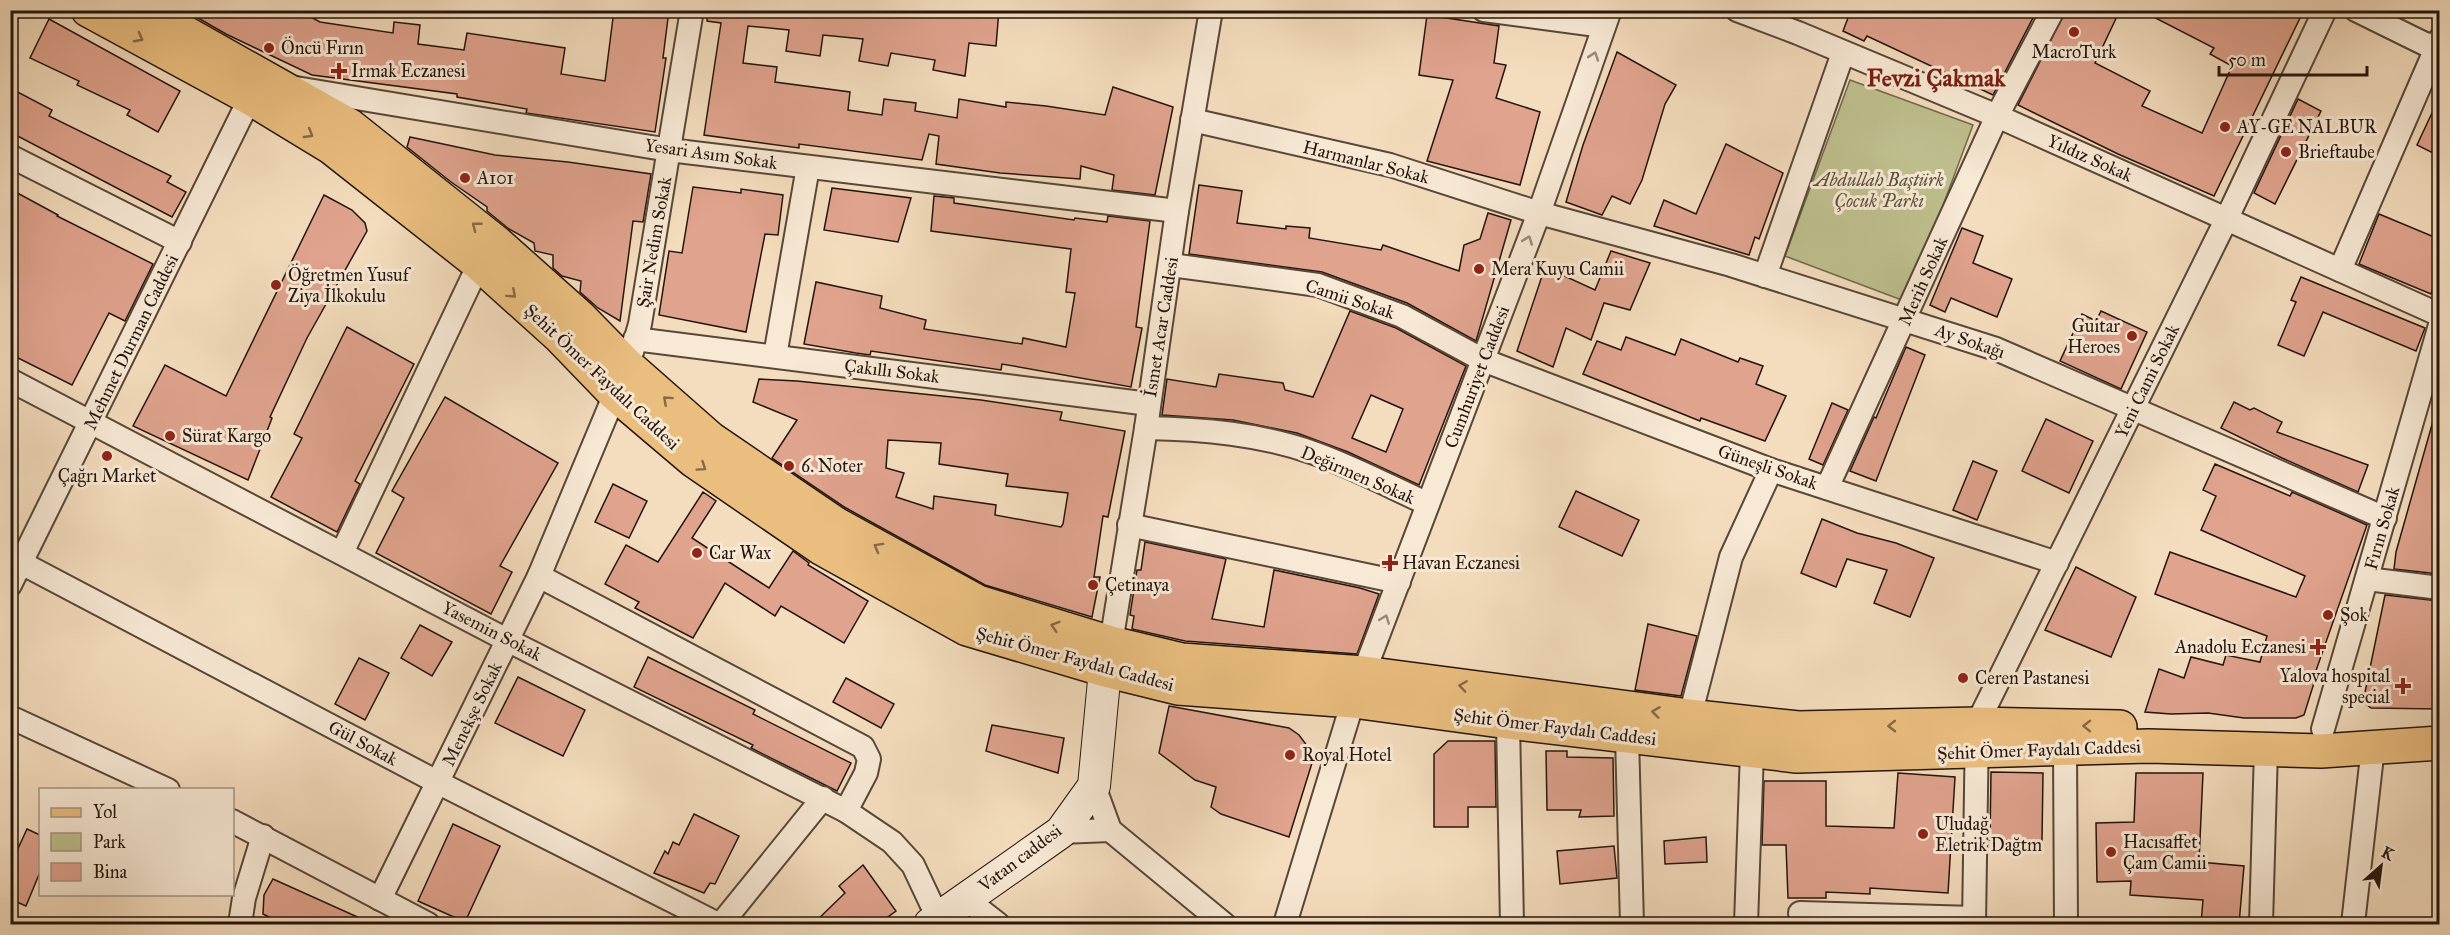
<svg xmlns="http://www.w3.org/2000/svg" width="2450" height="935" font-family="'IM FELL Great Primer',serif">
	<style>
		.green { fill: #bfc08f; stroke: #726a4e; stroke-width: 1.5 }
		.building { fill: #e0a38e; stroke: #24140c; stroke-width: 1.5; fill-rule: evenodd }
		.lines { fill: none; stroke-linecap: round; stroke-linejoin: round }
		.street-casing { stroke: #584638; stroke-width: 26 }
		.secondary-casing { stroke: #24140c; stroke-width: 34 }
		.primary-casing { stroke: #24140c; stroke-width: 36 }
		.street { stroke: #f8e9d5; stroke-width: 22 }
		.secondary { stroke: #f8e9d5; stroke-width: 32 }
		.primary { stroke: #eabe7f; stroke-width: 33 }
		.oneway { stroke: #876946 }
		.oneway2 { stroke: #99897b }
		.poi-dot { fill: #8f2418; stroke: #f8e9d5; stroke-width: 2 }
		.labels { text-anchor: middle; stroke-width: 6; stroke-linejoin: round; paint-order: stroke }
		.poi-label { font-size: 18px; fill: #24140c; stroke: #f8e9d5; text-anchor: start }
		.street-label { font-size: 18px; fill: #24140c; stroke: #f8e9d5 }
		.park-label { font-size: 18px; font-style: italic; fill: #5a503a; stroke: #f8e9d5 }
		.district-label { font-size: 24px; font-weight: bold; fill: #7a1f14; stroke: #f8e9d5 }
	</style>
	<rect width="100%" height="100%" fill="#f4ddbe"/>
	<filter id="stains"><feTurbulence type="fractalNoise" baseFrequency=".00333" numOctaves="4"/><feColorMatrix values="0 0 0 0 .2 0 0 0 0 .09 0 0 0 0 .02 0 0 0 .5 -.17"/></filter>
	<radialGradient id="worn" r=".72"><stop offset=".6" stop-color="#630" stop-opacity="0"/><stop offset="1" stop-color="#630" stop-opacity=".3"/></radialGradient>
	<path class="green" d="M1850,80L1973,125L1907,302L1785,256Z"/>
	<g class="building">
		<path d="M184,10H298L320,22L393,33L394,22L420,25L418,44L464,50L467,33L565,48L561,74L605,81L614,10H669L663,58H666L655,132L526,113L527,109L457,97V94L312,75L226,34Z"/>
		<path d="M707,10H999L996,46L969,43L965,76L933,70L935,60L891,53L888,66L859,61L863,39L823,35L820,56L786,51L789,30L748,26L743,63L777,67L775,82L850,92L848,110L882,115L884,99L916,103L915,111L957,118L959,99L1006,107V102L1046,106L1105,115L1113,87L1173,107L1155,195L1112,190L1114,175L1081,166L1080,179L1000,173L936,164L939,136L929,134L922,160L799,144V148L704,135L721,23L707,21Z"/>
		<path d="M1851,10H2037L1993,95L1867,36L1864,41L1843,31Z"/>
		<path d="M2066,10H2120L2095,63L2150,91L2142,106L2202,133L2232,66L2210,54L2214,48L2140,10H2285L2300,18L2214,196L2118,154L2018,105Z"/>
		<path d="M1427,15L1499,26L1494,63L1506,65L1496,98L1540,112L1520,185L1427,161L1453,80L1419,75Z"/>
		<path d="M49,19L180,91L158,132L127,115L130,110L77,85L79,81L30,58Z"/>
		<path d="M1617,52L1676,85L1665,104L1642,180L1630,204L1612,196L1602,215L1566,202L1583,145Z"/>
		<path d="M10,88L52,110L49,116L171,176L167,182L186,192L172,217L10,132Z"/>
		<path d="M2439,98V156L2417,145Z"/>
		<path d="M2298,99L2321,111L2275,204L2254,193Z"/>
		<path d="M410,137L495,155L568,162L651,174L643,222L633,221L620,321L598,308L580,292L581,281L562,276L553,268V255L535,251L534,243L509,229L487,211V207L451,182L407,147Z"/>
		<path d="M1726,144L1783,173L1759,239L1755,237L1749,255L1654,226L1664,200L1696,214Z"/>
		<path d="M1199,185L1242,191L1237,223L1286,229V226L1310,228L1309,238L1381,250L1383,245L1459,271L1464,245L1480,239L1488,213L1511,220L1476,341L1407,303L1322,272L1189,254Z"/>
		<path d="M693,187L741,193V189L783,195L778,235L765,234L746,332L659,315L669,251L682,253Z"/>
		<path d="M832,188L911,198L898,242L824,230Z"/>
		<path d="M10,189L58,215L57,216L153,264L125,321L109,313L72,385L10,354Z"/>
		<path d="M324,195L352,210L365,223L367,231L307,338L270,417L272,418L248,480L133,426L165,365L226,396Z"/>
		<path d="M934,196L954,198V203L1074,220L1075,218L1107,222L1108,216L1150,221L1136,327L1142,328L1131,387L1002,364L1001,370L871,351L870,355L856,353L804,344L816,282L882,296L880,308L926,320L924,329L1022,344L1023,338L1066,347L1075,293L1066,292L1071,249L931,231Z"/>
		<path d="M2379,214L2439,239V272L2431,294L2359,264Z"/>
		<path d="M1962,228L1983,236L1973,263L2012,279L1997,317L1951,298L1945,312L1930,305Z"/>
		<path d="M1611,251L1650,263L1630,310L1604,303L1591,340L1566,328L1553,367L1517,351L1545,267L1595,290Z"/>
		<path d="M2301,277L2425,328L2416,351L2323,312L2304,356L2278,345L2296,302L2291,300Z"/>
		<path d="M1350,311L1396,328L1466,366L1419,485L1348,452L1297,433L1233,420L1162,415L1167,379L1216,387L1219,374L1283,383L1285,390L1313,397ZM1371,395L1403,409L1386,452L1352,438Z"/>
		<path d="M2101,311L2147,332L2121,389L2060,361L2082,314L2096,321Z"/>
		<path d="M347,327L414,364L355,481L360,484L337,532L271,497L302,438L294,434Z"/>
		<path d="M1626,337L1675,355L1681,339L1738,362L1740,358L1763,366L1756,384L1786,396L1765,441L1701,418L1700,421L1583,374L1597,341L1621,350Z"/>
		<path d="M1906,347L1925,355L1876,481L1850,471L1874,417L1876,418Z"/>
		<path d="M759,379L797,381L981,400L1062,412L1060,420L1125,431L1108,517L1103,516L1094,577H1100L1092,617L985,585L846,508L772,458L797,420L753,402ZM888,440L941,443L939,464L1008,474L1006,486L1068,493L1063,524L1061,527L995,515L996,505L934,496L933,509L896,497L904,473L886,468Z"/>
		<path d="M445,397L558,463L500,566L512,572L491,614L376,553L404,498L392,491Z"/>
		<path d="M2234,402L2250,410L2254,408L2282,422L2277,432L2368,465L2358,492L2282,458L2221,428Z"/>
		<path d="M1832,403L1848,410L1823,465L1809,459Z"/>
		<path d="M2435,414L2439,415V574L2394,569L2396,552Z"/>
		<path d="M2046,419L2093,441L2069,493L2022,471Z"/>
		<path d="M1973,461L1997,471L1977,520L1953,510Z"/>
		<path d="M2215,464L2290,496L2292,492L2367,525L2312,682L2314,683L2304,715L2296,718H2244L2208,713L2171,714L2145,712L2159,669L2184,678L2191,657L2223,665L2226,655L2260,662L2267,636L2155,594L2170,552L2296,597L2305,576L2201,530L2216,496L2203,490Z"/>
		<path d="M613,484L647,501L629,538L595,522Z"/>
		<path d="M1576,491L1639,520L1622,556L1559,527Z"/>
		<path d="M703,492L716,501L692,538L769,588L793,551L809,563L808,565L868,601L844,643L781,606L775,616L725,583L693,638L635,608L639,602L605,584L626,545L658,562Z"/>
		<path d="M1822,519L1857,533L1896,543L1934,558L1910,617L1874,603L1887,570L1847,559L1836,587L1801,573Z"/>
		<path d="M1145,542L1226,559L1212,619L1264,627L1274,570L1360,588L1379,594L1357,654L1185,641L1132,629L1134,616L1130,615L1137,570H1141Z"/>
		<path d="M2076,567L2136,597L2111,657L2045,630Z"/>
		<path d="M2385,595L2439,601L2434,670L2439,669V709L2371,708L2363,702Z"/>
		<path d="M1648,624L1697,636L1681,696L1635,690Z"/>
		<path d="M420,625L452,642L432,676L401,658Z"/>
		<path d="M648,657L755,710L753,714L851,763L837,791L751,748L753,745L634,687Z"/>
		<path d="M359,658L389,673L365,720L335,704Z"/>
		<path d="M518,677L585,710L563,756L495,723Z"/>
		<path d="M846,678L894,704L881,728L833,702Z"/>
		<path d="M1169,706L1289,728L1299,735L1308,747L1312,763L1289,837L1221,814L1211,807L1216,787L1195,780L1159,753Z"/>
		<path d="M992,725L1064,738L1058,773L986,751Z"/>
		<path d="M1448,741H1495L1496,807H1468V827H1434V754Z"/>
		<path d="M1546,751H1567V757L1613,758L1614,816L1579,817L1581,810H1547Z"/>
		<path d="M1991,772L2043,773L2042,841L1990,840Z"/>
		<path d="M1898,773L1955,777L1948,893L1870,888V894L1826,892V898H1788L1786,845H1762L1764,781H1826V826L1894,828Z"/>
		<path d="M2136,773H2203L2199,862L2244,866L2239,924H2201L2203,900L2130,895L2131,881L2097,882L2096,823L2134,822Z"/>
		<path d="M694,814L739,836L715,884L710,883L704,893L654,873L665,851L668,854L673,842L679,845Z"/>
		<path d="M453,824L500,846L465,922L418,901Z"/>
		<path d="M27,829L40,835V872L26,906L10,899V866Z"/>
		<path d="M1706,837L1707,862L1665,864L1664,841Z"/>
		<path d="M1614,846L1617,878L1560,884L1557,851Z"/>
		<path d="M863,865L896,911L878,924H813L845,893L839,886Z"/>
		<path d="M273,879L373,924H283L263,914L264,895Z"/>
	</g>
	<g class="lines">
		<g class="street-casing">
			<g id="street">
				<path d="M1484,10L1604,26"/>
				<path d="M1737,10L1798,33L1997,116L2440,315"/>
				<path d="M2356,10L2425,44L2440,48"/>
				<path d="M296,88L669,150L1177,211"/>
				<path d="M1192,120L1390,165L1539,213L1731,265L1996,349L2385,518"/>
				<path d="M10,156L180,242"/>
				<path d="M1171,265L1318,285L1402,316L1483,360L1771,470L2057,563"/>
				<path d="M2340,270L2440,39"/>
				<path d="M1765,276L1843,53"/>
				<path d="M635,339L1149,404"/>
				<path d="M632,352L640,324L692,10"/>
				<path d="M775,356L808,167"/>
				<path d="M10,380L507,640L846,811L892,842L913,865L938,918"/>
				<path d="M1146,428C1203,429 1261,434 1314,453C1353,467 1391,487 1428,504"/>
				<path d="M1827,488L1997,116L2053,10"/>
				<path d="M1129,525L1399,582"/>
				<path d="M342,553L479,264"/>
				<path d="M10,557L439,783L718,924"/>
				<path d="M539,576L863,747L869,759L866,773L846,811"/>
				<path d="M2367,579L2440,588"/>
				<path d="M10,585L250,98L261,94"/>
				<path d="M1111,643L1146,428L1177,211L1211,10"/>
				<path d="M1690,716L1731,557L1771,470"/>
				<path d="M10,717L168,790"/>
				<path d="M1508,722L1512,924"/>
				<path d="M2323,729L2440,325"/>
				<path d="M1627,737L1632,924"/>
				<path d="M2065,749L2066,924"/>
				<path d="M1094,786L1110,830L1224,924"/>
				<path d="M232,821L428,924"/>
				<path d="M1061,832L1110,830"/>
				<path d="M380,899L539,576L615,394"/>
				<path d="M966,899L998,924"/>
				<path d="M1800,913L1974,918"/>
				<path d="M240,924L244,898L263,836"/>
				<path d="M721,924L823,798"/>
				<path d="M1285,924L1353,701L1539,213L1610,10"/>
				<path d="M1746,924L1752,751"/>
				<path d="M1974,924L1977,724L2227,218L2325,10"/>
				<path d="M2261,924L2266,749"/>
				<path d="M2353,924L2373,747"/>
			</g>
		</g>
		<g class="secondary-casing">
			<path id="secondary" d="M930,924L1061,832L1094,786L1105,670"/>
		</g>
		<g class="primary-casing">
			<g id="primary">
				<path d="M88,10L250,98L332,148L479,264L560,337L615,394L694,461L821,548L967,629L1105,670L1178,688L1353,701L1508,722L1797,756L2149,746L2321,751L2440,743"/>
				<path d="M145,10L349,125L497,243L580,317L628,366L711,439L836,524L978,602L1111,643L1182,660L1364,673L1690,716L1798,728L1977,724L2120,727"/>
			</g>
		</g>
		<use href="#street" class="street"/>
		<use href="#secondary" class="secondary"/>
		<use href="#primary" class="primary"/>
	</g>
	<defs><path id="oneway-chevron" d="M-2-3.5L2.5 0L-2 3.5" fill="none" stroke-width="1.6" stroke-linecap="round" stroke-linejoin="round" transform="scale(1.5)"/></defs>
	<g class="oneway">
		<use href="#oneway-chevron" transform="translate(139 38) rotate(28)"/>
		<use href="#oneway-chevron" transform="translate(309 134) rotate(31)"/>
		<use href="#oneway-chevron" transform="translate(476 226) rotate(-142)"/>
		<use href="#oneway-chevron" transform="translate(512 294) rotate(42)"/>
		<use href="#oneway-chevron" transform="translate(667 400) rotate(-138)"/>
		<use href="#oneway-chevron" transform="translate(702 467) rotate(34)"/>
		<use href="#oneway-chevron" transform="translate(878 547) rotate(-151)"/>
		<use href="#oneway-chevron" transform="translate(1055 626) rotate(-163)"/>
		<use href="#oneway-chevron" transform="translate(1463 686) rotate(-172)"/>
		<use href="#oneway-chevron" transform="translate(1656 712) rotate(-173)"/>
		<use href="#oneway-chevron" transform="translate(1892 726) rotate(179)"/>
		<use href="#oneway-chevron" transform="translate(2087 726) rotate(-179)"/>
	</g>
	<g class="oneway2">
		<use href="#oneway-chevron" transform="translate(1594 56) rotate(-71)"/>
		<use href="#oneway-chevron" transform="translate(1528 240) rotate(-69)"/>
		<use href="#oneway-chevron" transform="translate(1385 619) rotate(-69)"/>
	</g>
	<g class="poi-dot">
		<circle cx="2074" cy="32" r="6"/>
		<circle cx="269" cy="48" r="6"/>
		<path d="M336 62h6v6h6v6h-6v6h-6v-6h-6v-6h6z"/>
		<circle cx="2225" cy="127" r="6"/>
		<circle cx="2286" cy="152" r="6"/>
		<circle cx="465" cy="178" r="6"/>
		<circle cx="1479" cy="269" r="6"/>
		<circle cx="276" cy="285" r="6"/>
		<circle cx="2132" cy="336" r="6"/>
		<circle cx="170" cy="436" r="6"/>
		<circle cx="107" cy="456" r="6"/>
		<circle cx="789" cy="466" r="6"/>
		<circle cx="697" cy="553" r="6"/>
		<path d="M1387 554h6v6h6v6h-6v6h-6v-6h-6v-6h6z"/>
		<circle cx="1093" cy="585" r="6"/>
		<circle cx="2328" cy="615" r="6"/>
		<path d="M2315 638h6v6h6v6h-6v6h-6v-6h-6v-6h6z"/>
		<circle cx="1963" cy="678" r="6"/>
		<path d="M2400 677h6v6h6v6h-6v6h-6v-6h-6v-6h6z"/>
		<circle cx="1290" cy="755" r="6"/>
		<circle cx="1923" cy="834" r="6"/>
		<circle cx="2111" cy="852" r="6"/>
	</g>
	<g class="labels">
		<g class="poi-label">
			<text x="281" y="54">Öncü Fırın</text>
			<text x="2074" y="58" text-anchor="middle">MacroTurk</text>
			<text x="351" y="77">Irmak Eczanesi</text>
			<text x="2237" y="133">AY-GE NALBUR</text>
			<text x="2298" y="158">Brieftaube</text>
			<text x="477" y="184">A101</text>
			<text x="1491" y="275">Mera Kuyu Camii</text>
			<text x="288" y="281">Öğretmen Yusuf<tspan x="288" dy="21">Ziya İlkokulu</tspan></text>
			<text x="2120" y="332" text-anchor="end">Guitar<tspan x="2120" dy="21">Heroes</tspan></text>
			<text x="182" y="442">Sürat Kargo</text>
			<text x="801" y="472">6. Noter</text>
			<text x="107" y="482" text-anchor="middle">Çağrı Market</text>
			<text x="709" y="559">Car Wax</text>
			<text x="1402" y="569">Havan Eczanesi</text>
			<text x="1105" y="591">Çetinaya</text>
			<text x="2340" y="621">Şok</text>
			<text x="2306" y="653" text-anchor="end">Anadolu Eczanesi</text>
			<text x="2390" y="682" text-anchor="end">Yalova hospital<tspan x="2390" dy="21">special</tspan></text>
			<text x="1975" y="684">Ceren Pastanesi</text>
			<text x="1302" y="761">Royal Hotel</text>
			<text x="1935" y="830">Uludağ<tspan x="1935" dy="21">Eletrik Dağtm</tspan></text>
			<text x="2123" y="848">Hacısaffet<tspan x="2123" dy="21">Çam Camii</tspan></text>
		</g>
		<g class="street-label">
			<text transform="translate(711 154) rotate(8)" y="6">Yesari Asım Sokak</text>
			<text transform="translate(2090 158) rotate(24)" y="6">Yıldız Sokak</text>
			<text transform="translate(1366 162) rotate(14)" y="6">Harmanlar Sokak</text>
			<text transform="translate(654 242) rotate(-80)" y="6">Şair Nedim Sokak</text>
			<text transform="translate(1923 281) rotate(-66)" y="6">Merih Sokak</text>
			<text transform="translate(1350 299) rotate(18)" y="6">Camii Sokak</text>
			<text transform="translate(1161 327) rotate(-81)" y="6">İsmet Acar Caddesi</text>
			<text transform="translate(1970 341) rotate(19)" y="6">Ay Sokağı</text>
			<text transform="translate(131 342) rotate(-64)" y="6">Mehmet Durman Caddesi</text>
			<text transform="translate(892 371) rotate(7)" y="6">Çakıllı Sokak</text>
			<text transform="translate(602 377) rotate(43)" y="6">Şehit Ömer Faydalı Caddesi</text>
			<text transform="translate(1477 377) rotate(-69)" y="6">Cumhuriyet Caddesi</text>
			<text transform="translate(2147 381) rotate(-64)" y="6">Yeni Cami Sokak</text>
			<text transform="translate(1768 467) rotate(19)" y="6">Güneşli Sokak</text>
			<text transform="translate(1358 475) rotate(23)" y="6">Değirmen Sokak</text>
			<text transform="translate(2382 528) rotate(-74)" y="6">Fırın Sokak</text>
			<text transform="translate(492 631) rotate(27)" y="6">Yasemin Sokak</text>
			<text transform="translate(1075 659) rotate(15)" y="6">Şehit Ömer Faydalı Caddesi</text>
			<text transform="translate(472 714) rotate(-64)" y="6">Menekşe Sokak</text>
			<text transform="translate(1555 727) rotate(7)" y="6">Şehit Ömer Faydalı Caddesi</text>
			<text transform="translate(363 743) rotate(28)" y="6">Gül Sokak</text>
			<text transform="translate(2039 750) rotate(-2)" y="6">Şehit Ömer Faydalı Caddesi</text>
			<text transform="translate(1020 858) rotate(-37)" y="6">Vatan caddesi</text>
		</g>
		<g class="park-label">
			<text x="1879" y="186">Abdullah Baştürk<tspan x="1879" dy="21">Çocuk Parkı</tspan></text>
		</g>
		<g class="district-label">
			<text x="1936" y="86">Fevzi Çakmak</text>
		</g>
	</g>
	<rect width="2450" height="935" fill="none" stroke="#f4ddbe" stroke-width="36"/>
	<rect x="12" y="12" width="2426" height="911" fill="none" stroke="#24140c" stroke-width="3"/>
	<rect x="18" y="18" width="2414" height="899" fill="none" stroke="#24140c" stroke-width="1.5"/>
	<rect x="39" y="788" width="195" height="108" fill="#f8e9d5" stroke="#a39485" stroke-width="1.5"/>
	<rect x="51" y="808" width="30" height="9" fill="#eabe7f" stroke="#a39485" stroke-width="1.5"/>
	<text x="93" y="818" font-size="18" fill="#24140c">Yol</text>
	<rect x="51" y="833" width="30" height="18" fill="#bfc08f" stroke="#a39485" stroke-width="1.5"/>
	<text x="93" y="848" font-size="18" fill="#24140c">Park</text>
	<rect x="51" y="863" width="30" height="18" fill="#e0a38e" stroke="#a39485" stroke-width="1.5"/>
	<text x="93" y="878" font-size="18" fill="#24140c">Bina</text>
	<g transform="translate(2381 866) rotate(28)" stroke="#f8e9d5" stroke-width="4.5" paint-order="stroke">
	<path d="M0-4.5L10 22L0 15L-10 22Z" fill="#24140c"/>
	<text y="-9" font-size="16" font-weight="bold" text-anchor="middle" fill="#24140c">K</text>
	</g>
	<path d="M2219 66v9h148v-9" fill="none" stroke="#24140c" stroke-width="3"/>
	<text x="2228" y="66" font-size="18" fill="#24140c" stroke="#f8e9d5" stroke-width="4.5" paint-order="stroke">50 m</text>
	<rect width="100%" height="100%" filter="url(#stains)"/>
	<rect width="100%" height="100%" fill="url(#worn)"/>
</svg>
